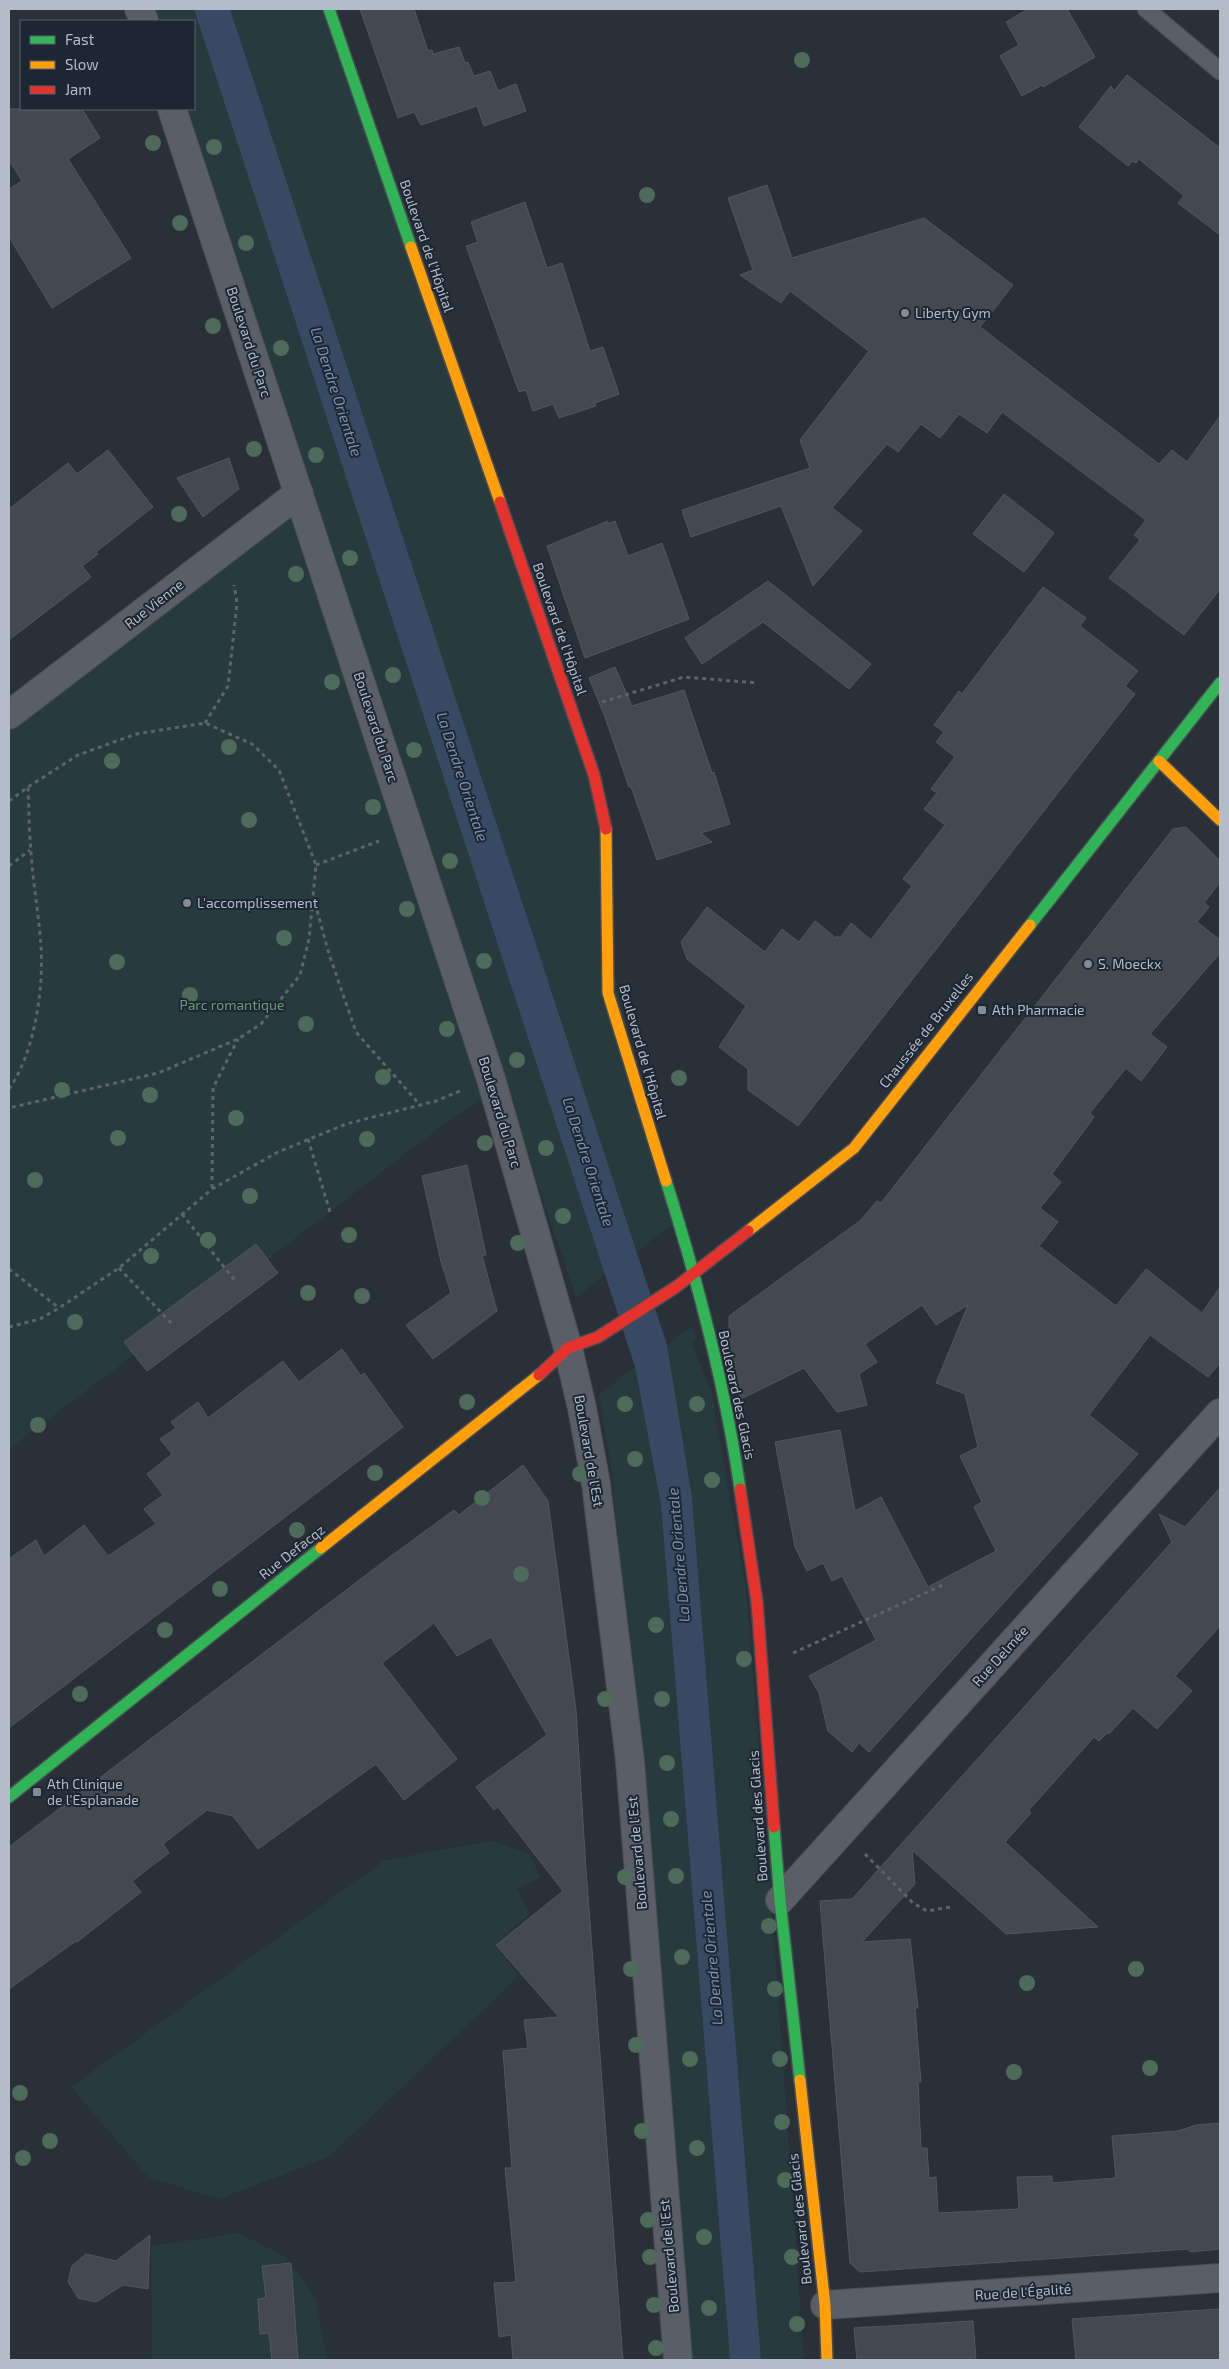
<svg xmlns="http://www.w3.org/2000/svg" width="1229" height="2369" font-family="'Exo 2',sans-serif">
	<style>
		.green { fill: #273a3e }
		.water { fill: #384963 }
		.building { fill: #444950; stroke: #52575f }
		.lines { fill: none; stroke-linecap: round; stroke-linejoin: round }
		.lane-casing { stroke: #484c53; stroke-width: 19 }
		.street-casing { stroke: #484c53; stroke-width: 30 }
		.fast-casing { stroke: #484c53; stroke-width: 14 }
		.slow-casing { stroke: #484c53; stroke-width: 14 }
		.jam-casing { stroke: #484c53; stroke-width: 14 }
		.path { stroke: #5d636a; stroke-width: 3; stroke-dasharray: 4 4; stroke-linecap: butt }
		.lane { stroke: #5a5e66; stroke-width: 16 }
		.street { stroke: #5a5e66; stroke-width: 28 }
		.fast { stroke: #30b455; stroke-width: 11 }
		.slow { stroke: #ff9f0a; stroke-width: 11 }
		.jam { stroke: #e5322d; stroke-width: 11 }
		.tree { fill: #4e6a5a }
		.poi-dot { fill: #848b96; stroke: #1d2633; stroke-width: 2 }
		.labels { text-anchor: middle; stroke-width: 4; stroke-linejoin: round; paint-order: stroke }
		.street-label { font-size: 14px; fill: #b4bcc9; stroke: #1d2633 }
		.poi-label { font-size: 14px; fill: #b4bcc9; stroke: #1d2633; text-anchor: start }
		.park-label { font-size: 14px; fill: #6b9a76; stroke: #1d2633 }
		.water-label { font-size: 15px; font-style: italic; fill: #7c92b1; stroke: #1d2633 }
	</style>
	<rect width="100%" height="100%" fill="#2a3038"/>
	<g class="green">
		<path d="M139,9H329L594,775L608,946L672,1225L576,1297L498,1069L494,1092L447,1122L259,1266L134,1355L9,1449V715L299,493L172,109H194V21H144Z"/>
		<path d="M691,1327L697,1337L692,1345L711,1390L746,1589L771,1897L804,2360H761L692,1497L667,1345Z"/>
		<path d="M635,1367L661,1505L730,2360H692L612,1473L599,1395Z"/>
		<path d="M492,1841L529,1853L540,1877L517,1889L530,1914L495,1944L519,1976L329,2157L219,2199L148,2177L71,2087L385,1860Z"/>
		<path d="M239,2233L286,2257L316,2300L327,2360H152L151,2246Z"/>
	</g>
	<path class="water" d="M194,9H230L667,1345L692,1497L761,2360H730L661,1505L635,1367Z"/>
	<g class="building">
		<path d="M360,9H414L428,51L432,50L433,54L459,47L465,63L468,62L474,76L490,71L498,91L516,84L526,111L484,126L477,106L421,125L414,112L398,118Z"/>
		<path d="M1028,9H1067L1095,57L1043,87L1042,85L1022,96L1000,56L1019,45L1006,22Z"/>
		<path d="M1127,75L1220,148V235L1178,203L1184,196L1139,159L1136,163L1132,161L1128,166L1079,127L1111,86L1114,91Z"/>
		<path d="M9,109H82L100,138L68,159L131,258L52,308L9,237V189L22,181L9,160Z"/>
		<path d="M767,185L792,258L924,218L1013,285L980,327L1159,464L1172,450L1187,462L1220,416V589L1184,635L1109,578L1140,540L1134,535L1146,520L1002,412L987,433L959,414L940,438L921,424L898,452L887,444L832,508L862,531L813,586L781,506L691,537L682,510L810,468L800,440L869,351L790,291L781,303L740,275L753,270L728,198Z"/>
		<path d="M525,202L547,268L562,263L590,351L603,347L619,394L595,403L596,406L559,418L553,404L533,411L526,390L519,392L466,246L478,242L471,222Z"/>
		<path d="M108,450L153,507L96,552L98,554L82,566L91,577L9,640V509L68,463L77,474Z"/>
		<path d="M229,458L239,489L203,517L177,478Z"/>
		<path d="M1004,494L1054,533L1024,572L973,534Z"/>
		<path d="M608,521V524L615,521L628,556L662,543L689,619L585,658L547,546Z"/>
		<path d="M768,581L871,664L849,689L763,622L702,664L685,638Z"/>
		<path d="M1043,587L1086,618L1080,626L1138,671L1125,686L1135,694L798,1126L748,1090V1069L719,1047L746,1006L687,959L681,942L707,907L765,952L782,929L799,942L815,921L836,938L837,936L840,938L851,923L871,940L912,886L903,879L945,825L924,809L937,793L931,789L955,757L936,742L944,732L934,725L959,691L962,694Z"/>
		<path d="M615,667L632,706L684,690L712,773L714,772L730,824L701,833L712,842L657,860L631,787H629L605,717L589,678Z"/>
		<path d="M1186,827L1220,861V882L1204,903L1209,907L1197,922L1220,940V953L1150,1034L1167,1047L1141,1081L1126,1068L1090,1113L1094,1117L1052,1174L1061,1182L1040,1208L1058,1222L1039,1246L1116,1306L1146,1269L1202,1313L1220,1287V1363L1208,1377L1150,1335L1089,1415L1138,1454L869,1752L859,1743L852,1752L828,1731L819,1693L809,1676L876,1640L842,1576L832,1581L823,1563L807,1571L795,1547L775,1442L840,1430L855,1511L881,1497L928,1587L996,1551L974,1507L982,1502L960,1456L978,1447L965,1394L936,1383L968,1305L936,1325L922,1305L865,1344L877,1362L859,1374L867,1405L837,1412L804,1368L741,1399L729,1343V1316L861,1220L877,1201L881,1203L1173,829Z"/>
		<path d="M467,1165L486,1255H482L497,1311L433,1359L406,1325L451,1293L441,1262L422,1176Z"/>
		<path d="M256,1244L278,1273L147,1371L124,1342Z"/>
		<path d="M342,1349L361,1376L364,1373L403,1427L9,1728V1559L36,1540L44,1556L84,1525L108,1556L156,1524L144,1509L163,1495L147,1474L172,1454L160,1439L176,1428L171,1422L198,1402L208,1418L283,1361L299,1382Z"/>
		<path d="M523,1465L548,1501L576,1710L586,1869L623,2360H513L511,2335L499,2337L494,2283L516,2282L505,2168H512L503,2051L528,2048L524,2020L559,2017L496,1945L563,1891L498,1807L494,1810L476,1787L547,1735L491,1637L457,1656L434,1623L382,1663L457,1759L404,1800L376,1764L258,1849L233,1816L207,1810L163,1844L169,1853L132,1881L141,1892L77,1942L76,1941L9,1989V1847L387,1559L454,1510L459,1515Z"/>
		<path d="M1220,1488V1626L1175,1676L1192,1691L1157,1729L1133,1708L1109,1734L1107,1733L1099,1741L1094,1737L1029,1810L1031,1813L1005,1842L1098,1927L1006,1934L912,1850L915,1884L862,1942L910,1939L918,2008H915L921,2082H918L921,2148H927L929,2178L936,2177L938,2213L1019,2209L1017,2177L1052,2176V2183L1116,2178L1112,2136L1178,2131L1196,2125L1220,2123V2249L1190,2252L1189,2249L860,2272L850,2263L820,1901L852,1899L1172,1542L1159,1514L1185,1527Z"/>
		<path d="M150,2235L148,2289L123,2285L96,2302L78,2298L68,2282L72,2266L86,2254L116,2261Z"/>
		<path d="M291,2263L298,2360H272L269,2333L260,2334L258,2299L266,2298L262,2266Z"/>
		<path d="M1220,2309V2360H1076L1072,2319Z"/>
		<path d="M973,2321L976,2360H857L854,2328Z"/>
	</g>
	<g class="lines">
		<g class="lane-casing">
			<path id="lane" d="M1146,9L1220,71"/>
		</g>
		<g class="street-casing">
			<g id="street">
				<path d="M139,9L144,21"/>
				<path d="M172,109L491,1079L568,1348L582,1408L596,1484L630,1761L678,2360"/>
				<path d="M9,715L299,493"/>
				<path d="M780,1900L1220,1413"/>
				<path d="M825,2305L1220,2278"/>
			</g>
		</g>
		<g class="fast-casing">
			<g id="fast">
				<path d="M329,9L411,247"/>
				<path d="M1030,925L1220,683"/>
				<path d="M666,1181C698,1282 725,1384 740,1489"/>
				<path d="M9,1797L321,1548"/>
				<path d="M774,1827L780,1900L800,2080"/>
			</g>
		</g>
		<g class="slow-casing">
			<g id="slow">
				<path d="M411,247L500,502"/>
				<path d="M1159,761L1220,820"/>
				<path d="M606,829L608,993L666,1181"/>
				<path d="M748,1231L854,1148L1030,925"/>
				<path d="M321,1548L539,1375"/>
				<path d="M800,2080L825,2305L827,2360"/>
			</g>
		</g>
		<g class="jam-casing">
			<g id="jam">
				<path d="M500,502L594,775L606,829"/>
				<path d="M539,1375L568,1348L598,1337L676,1287L748,1231"/>
				<path d="M740,1489L757,1602L774,1827"/>
			</g>
		</g>
		<g class="path">
			<path d="M602,702L684,677L758,683"/>
			<path d="M205,723L228,686L237,603L234,585"/>
			<path d="M9,801L28,787L78,755L136,734L205,723L252,744L279,770L316,865L309,939L300,975L261,1024L238,1039L158,1073L9,1108"/>
			<path d="M316,865L379,841"/>
			<path d="M9,866L30,850"/>
			<path d="M315,903L329,954L356,1032L420,1105"/>
			<path d="M9,1089C34,1054 44,990 41,947C39,915 33,884 31,852C29,831 29,809 28,787"/>
			<path d="M308,1139L330,1212"/>
			<path d="M212,1188L213,1088L238,1039"/>
			<path d="M182,1214L236,1282"/>
			<path d="M119,1268L174,1326"/>
			<path d="M9,1269L59,1308"/>
			<path d="M9,1327L40,1319L59,1308L119,1268L212,1189L278,1152L346,1124L436,1101L460,1091"/>
			<path d="M793,1653L945,1584"/>
			<path d="M865,1854L913,1903L927,1911L950,1907"/>
		</g>
		<use href="#lane" class="lane"/>
		<use href="#street" class="street"/>
		<use href="#fast" class="fast"/>
		<use href="#slow" class="slow"/>
		<use href="#jam" class="jam"/>
	</g>
	<g class="tree">
		<circle cx="802" cy="60" r="8"/>
		<circle cx="153" cy="143" r="8"/>
		<circle cx="214" cy="147" r="8"/>
		<circle cx="647" cy="195" r="8"/>
		<circle cx="180" cy="223" r="8"/>
		<circle cx="246" cy="243" r="8"/>
		<circle cx="213" cy="326" r="8"/>
		<circle cx="281" cy="348" r="8"/>
		<circle cx="254" cy="449" r="8"/>
		<circle cx="316" cy="455" r="8"/>
		<circle cx="179" cy="514" r="8"/>
		<circle cx="350" cy="558" r="8"/>
		<circle cx="296" cy="574" r="8"/>
		<circle cx="393" cy="675" r="8"/>
		<circle cx="332" cy="682" r="8"/>
		<circle cx="229" cy="747" r="8"/>
		<circle cx="414" cy="750" r="8"/>
		<circle cx="112" cy="761" r="8"/>
		<circle cx="373" cy="807" r="8"/>
		<circle cx="249" cy="820" r="8"/>
		<circle cx="450" cy="861" r="8"/>
		<circle cx="407" cy="909" r="8"/>
		<circle cx="284" cy="938" r="8"/>
		<circle cx="484" cy="961" r="8"/>
		<circle cx="117" cy="962" r="8"/>
		<circle cx="190" cy="995" r="8"/>
		<circle cx="306" cy="1024" r="8"/>
		<circle cx="447" cy="1029" r="8"/>
		<circle cx="517" cy="1060" r="8"/>
		<circle cx="383" cy="1077" r="8"/>
		<circle cx="679" cy="1078" r="8"/>
		<circle cx="62" cy="1090" r="8"/>
		<circle cx="150" cy="1095" r="8"/>
		<circle cx="236" cy="1118" r="8"/>
		<circle cx="118" cy="1138" r="8"/>
		<circle cx="367" cy="1139" r="8"/>
		<circle cx="485" cy="1143" r="8"/>
		<circle cx="546" cy="1148" r="8"/>
		<circle cx="35" cy="1180" r="8"/>
		<circle cx="250" cy="1196" r="8"/>
		<circle cx="563" cy="1216" r="8"/>
		<circle cx="349" cy="1235" r="8"/>
		<circle cx="208" cy="1240" r="8"/>
		<circle cx="518" cy="1243" r="8"/>
		<circle cx="151" cy="1256" r="8"/>
		<circle cx="308" cy="1293" r="8"/>
		<circle cx="362" cy="1296" r="8"/>
		<circle cx="75" cy="1322" r="8"/>
		<circle cx="467" cy="1402" r="8"/>
		<circle cx="625" cy="1404" r="8"/>
		<circle cx="697" cy="1404" r="8"/>
		<circle cx="38" cy="1425" r="8"/>
		<circle cx="635" cy="1459" r="8"/>
		<circle cx="375" cy="1473" r="8"/>
		<circle cx="580" cy="1474" r="8"/>
		<circle cx="712" cy="1480" r="8"/>
		<circle cx="482" cy="1498" r="8"/>
		<circle cx="297" cy="1530" r="8"/>
		<circle cx="521" cy="1574" r="8"/>
		<circle cx="220" cy="1589" r="8"/>
		<circle cx="656" cy="1625" r="8"/>
		<circle cx="165" cy="1630" r="8"/>
		<circle cx="744" cy="1659" r="8"/>
		<circle cx="80" cy="1694" r="8"/>
		<circle cx="605" cy="1699" r="8"/>
		<circle cx="662" cy="1699" r="8"/>
		<circle cx="667" cy="1763" r="8"/>
		<circle cx="671" cy="1819" r="8"/>
		<circle cx="676" cy="1876" r="8"/>
		<circle cx="625" cy="1877" r="8"/>
		<circle cx="769" cy="1926" r="8"/>
		<circle cx="682" cy="1957" r="8"/>
		<circle cx="631" cy="1969" r="8"/>
		<circle cx="1136" cy="1969" r="8"/>
		<circle cx="1027" cy="1983" r="8"/>
		<circle cx="775" cy="1989" r="8"/>
		<circle cx="636" cy="2045" r="8"/>
		<circle cx="690" cy="2059" r="8"/>
		<circle cx="780" cy="2059" r="8"/>
		<circle cx="1150" cy="2068" r="8"/>
		<circle cx="1014" cy="2072" r="8"/>
		<circle cx="20" cy="2093" r="8"/>
		<circle cx="782" cy="2122" r="8"/>
		<circle cx="642" cy="2131" r="8"/>
		<circle cx="50" cy="2141" r="8"/>
		<circle cx="697" cy="2148" r="8"/>
		<circle cx="23" cy="2158" r="8"/>
		<circle cx="785" cy="2180" r="8"/>
		<circle cx="648" cy="2220" r="8"/>
		<circle cx="704" cy="2237" r="8"/>
		<circle cx="650" cy="2257" r="8"/>
		<circle cx="792" cy="2257" r="8"/>
		<circle cx="654" cy="2305" r="8"/>
		<circle cx="709" cy="2308" r="8"/>
		<circle cx="797" cy="2324" r="8"/>
		<circle cx="656" cy="2348" r="8"/>
	</g>
	<g class="poi-dot">
		<circle cx="905" cy="313" r="5"/>
		<circle cx="187" cy="903" r="5"/>
		<circle cx="1088" cy="964" r="5"/>
		<rect x="977" y="1005" width="10" height="10" rx="2.5"/>
		<rect x="32" y="1787" width="10" height="10" rx="2.5"/>
	</g>
	<g class="labels">
		<g class="street-label">
			<text transform="translate(427 246) rotate(71)" y="5">Boulevard de l'Hôpital</text>
			<text transform="translate(249 342) rotate(72)" y="5">Boulevard du Parc</text>
			<text transform="translate(154 604) rotate(-38)" y="5">Rue Vienne</text>
			<text transform="translate(560 629) rotate(71)" y="5">Boulevard de l'Hôpital</text>
			<text transform="translate(376 727) rotate(72)" y="5">Boulevard du Parc</text>
			<text transform="translate(926 1030) rotate(-52)" y="5">Chaussée de Bruxelles</text>
			<text transform="translate(643 1052) rotate(74)" y="5">Boulevard de l'Hôpital</text>
			<text transform="translate(500 1112) rotate(73)" y="5">Boulevard du Parc</text>
			<text transform="translate(737 1395) rotate(78)" y="5">Boulevard des Glacis</text>
			<text transform="translate(589 1451) rotate(80)" y="5">Boulevard de l'Est</text>
			<text transform="translate(292 1552) rotate(-38)" y="5">Rue Defacqz</text>
			<text transform="translate(1000 1656) rotate(-48)" y="5">Rue Delmée</text>
			<text transform="translate(758 1816) rotate(-94)" y="5">Boulevard des Glacis</text>
			<text transform="translate(637 1853) rotate(-95)" y="5">Boulevard de l'Est</text>
			<text transform="translate(800 2219) rotate(-96)" y="5">Boulevard des Glacis</text>
			<text transform="translate(669 2256) rotate(-95)" y="5">Boulevard de l'Est</text>
			<text transform="translate(1023 2292) rotate(-4)" y="5">Rue de l'Égalité</text>
		</g>
		<g class="poi-label">
			<text x="915" y="318">Liberty Gym</text>
			<text x="197" y="908">L'accomplissement</text>
			<text x="1098" y="969">S. Moeckx</text>
			<text x="992" y="1015">Ath Pharmacie</text>
			<text x="47" y="1789">Ath Clinique<tspan x="47" dy="16">de l'Esplanade</tspan></text>
		</g>
		<g class="park-label">
			<text x="232" y="1010">Parc romantique</text>
		</g>
		<g class="water-label">
			<text transform="translate(336 392) rotate(72)" y="5">La Dendre Orientale</text>
			<text transform="translate(462 777) rotate(72)" y="5">La Dendre Orientale</text>
			<text transform="translate(588 1162) rotate(72)" y="5">La Dendre Orientale</text>
			<text transform="translate(679 1555) rotate(-95)" y="5">La Dendre Orientale</text>
			<text transform="translate(712 1958) rotate(-95)" y="5">La Dendre Orientale</text>
		</g>
	</g>
	<rect width="1229" height="2369" fill="none" stroke="#b4bcc9" stroke-width="20"/>
	<rect x="20" y="20" width="175" height="90" fill="#1d2633" stroke="#59626f"/>
	<rect x="30" y="36" width="25" height="8" fill="#30b455" stroke="#59626f"/>
	<text x="65" y="45" font-size="15" fill="#b4bcc9">Fast</text>
	<rect x="30" y="61" width="25" height="8" fill="#ff9f0a" stroke="#59626f"/>
	<text x="65" y="70" font-size="15" fill="#b4bcc9">Slow</text>
	<rect x="30" y="86" width="25" height="8" fill="#e5322d" stroke="#59626f"/>
	<text x="65" y="95" font-size="15" fill="#b4bcc9">Jam</text>
</svg>
